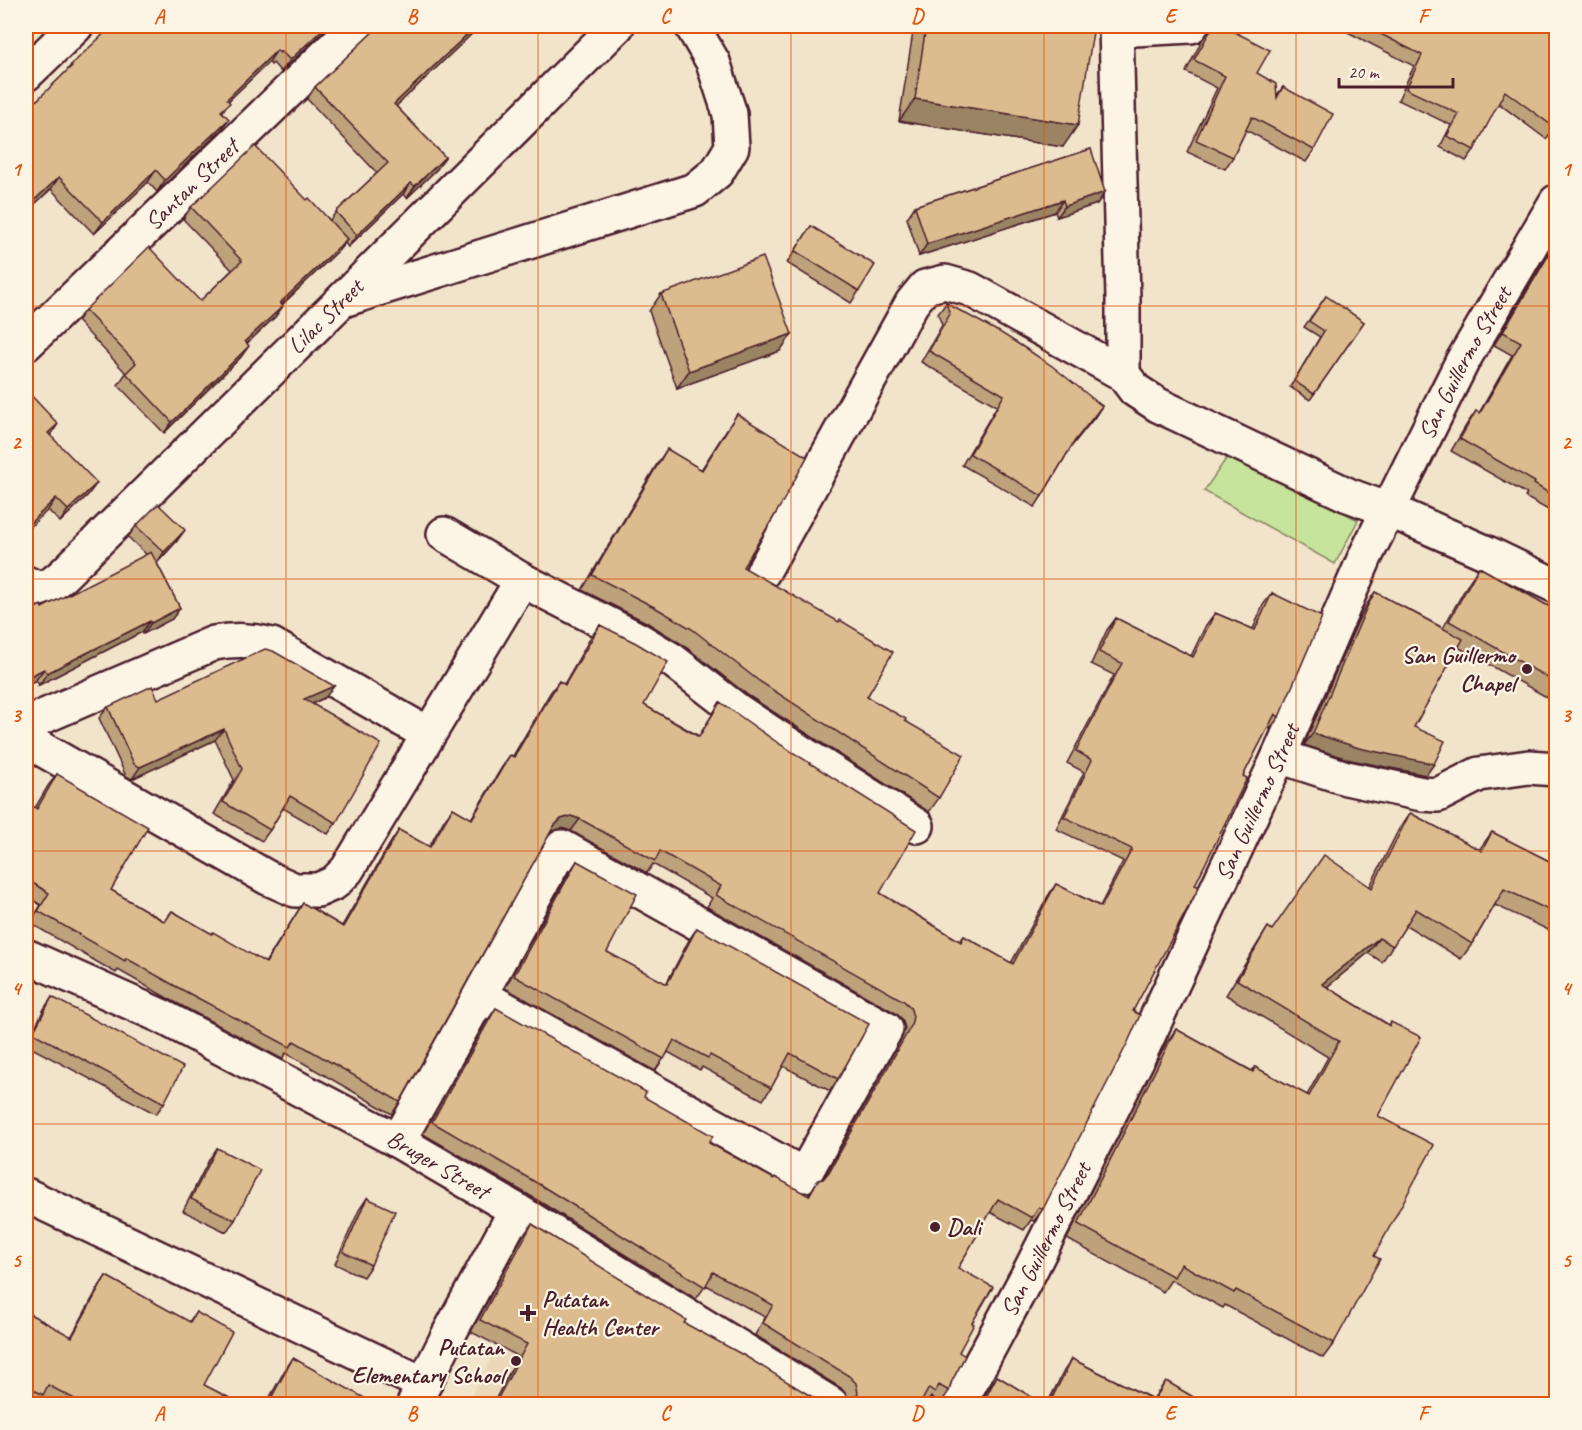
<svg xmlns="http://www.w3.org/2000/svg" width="1582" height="1430" font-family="Caveat,sans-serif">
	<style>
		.built { fill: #ebd8b9 }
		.green { fill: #c6e49c; stroke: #888264; stroke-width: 1.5 }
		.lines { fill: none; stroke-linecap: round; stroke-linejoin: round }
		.minor-casing { stroke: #4a1f2b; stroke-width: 38 }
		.major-casing { stroke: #4a1f2b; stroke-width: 38 }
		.minor { stroke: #fcf5e5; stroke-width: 33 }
		.major { stroke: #fcf5e5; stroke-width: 33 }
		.wall { fill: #bda27b; stroke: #4a1f2b; stroke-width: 1.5 }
		.shaded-wall { fill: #9a8464; stroke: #4a1f2b; stroke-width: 1.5 }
		.building { fill: #dcbc8f; stroke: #4a1f2b; stroke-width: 1.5 }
		.grid { fill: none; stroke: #e0560e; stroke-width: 1.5; stroke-opacity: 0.55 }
		.poi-dot { fill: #4a1f2b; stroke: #fcf5e5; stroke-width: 2 }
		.labels { text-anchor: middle; stroke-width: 4.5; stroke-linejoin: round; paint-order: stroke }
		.street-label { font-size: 24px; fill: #4a1f2b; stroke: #fcf5e5 }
		.poi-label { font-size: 24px; font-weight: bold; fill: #4a1f2b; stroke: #fcf5e5; text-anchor: end }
		.neatline { fill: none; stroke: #e0560e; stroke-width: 2 }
		.grid-label { font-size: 20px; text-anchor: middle; font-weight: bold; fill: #e0560e }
	</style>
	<rect width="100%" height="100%" fill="#f2e4cb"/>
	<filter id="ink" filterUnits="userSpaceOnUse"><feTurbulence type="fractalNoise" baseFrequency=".0167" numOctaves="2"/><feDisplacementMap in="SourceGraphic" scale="12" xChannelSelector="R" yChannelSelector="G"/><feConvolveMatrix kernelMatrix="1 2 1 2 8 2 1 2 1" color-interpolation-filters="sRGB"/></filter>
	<g filter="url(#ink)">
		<path class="built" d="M498,1344L650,1404H467Z"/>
		<path class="green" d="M1230,453L1358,520L1335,564L1204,491Z"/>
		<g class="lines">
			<g class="minor-casing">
				<g id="minor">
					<path d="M1116,26L1123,299V374L1135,390L1158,405L1348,495L1389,510L1487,553L1556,586"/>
					<path d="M1116,30L1191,26"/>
					<path d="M26,74L76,26"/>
					<path d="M346,299L695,190L717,172L732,147L730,114L713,62L692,26"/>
					<path id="s1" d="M26,344L356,26"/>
					<path d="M444,534L522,580L637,639L672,660L738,711L780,739L917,826"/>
					<path d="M763,572L912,303L925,287L945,282L970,289L1123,374"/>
					<path id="s2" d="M26,583L39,589L52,584L63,575L342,300L617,26"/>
					<path d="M26,724L214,643C236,639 251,640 272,645L428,734"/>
					<path d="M26,740L268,878L295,890H318L334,883L347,870L522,580"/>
					<path d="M1279,756L1346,778L1422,794L1438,795L1479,774L1529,767L1556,769"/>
					<path id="s3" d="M26,956L161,1016L398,1141L516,1210L831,1404"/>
					<path d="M398,1141C454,1044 507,945 562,847L886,1029L804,1175L480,995"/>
					<path d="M26,1195L424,1384"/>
					<path d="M414,1404L449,1334L516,1210"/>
				</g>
			</g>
			<g class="major-casing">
				<g id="major">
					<path id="s4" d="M959,1404L1030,1271L1136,1062L1279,756L1365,557L1462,362L1556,202"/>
				</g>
			</g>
			<use href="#minor" class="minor"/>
			<use href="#major" class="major"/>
		</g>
		<g class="wall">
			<path d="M329,26L281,72L273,63L271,65L269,62L228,101L223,112L221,130L157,192L148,182L94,234L51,189L26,212V111L66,72L71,65Z"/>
			<path d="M374,26H480L396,106L445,157L437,169L407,198L403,194L348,247L345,243L339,250L282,305L283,306L275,317L247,343L241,357L164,433L118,385L126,373L77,321L85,310L200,301L232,270L183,219L191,207L307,200L330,220L336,212L377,173L307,99L315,87L374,31Z"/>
			<path d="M914,26H1094L1063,147L899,121Z"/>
			<path d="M1213,26L1277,95L1283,87L1314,150L1306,162L1246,130L1233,157L1225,169L1187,152L1217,88L1186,72L1202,40Z"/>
			<path d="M1336,26H1557V140L1549,135L1546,139L1498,103L1474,150L1466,161L1440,147L1451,125L1398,100L1414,66Z"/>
			<path d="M1091,149L1097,204L1057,217L1055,212L919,256L907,218L915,206Z"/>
			<path d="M811,226L859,291L851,303L787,263Z"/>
			<path d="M1557,239V515L1525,497L1527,494L1451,451L1467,424L1476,411L1479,413L1512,355L1494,345Z"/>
			<path d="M661,294L780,351L677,388L649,311Z"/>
			<path d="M1326,296L1364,322L1310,400L1290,387L1320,337L1304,327Z"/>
			<path d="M946,303L1102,406L1071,447L1042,496L1035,507L962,465L997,406L921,362L942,325L938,314Z"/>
			<path d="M737,414L743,567L867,697L905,721L939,798L929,812L749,696L682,644L646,622L582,590L657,464L667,449L701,470L727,429Z"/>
			<path d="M50,435L88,495L60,522L48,510Z"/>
			<path d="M136,526L177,541L157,563L180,608L172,619L143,634L142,632L39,685L36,680L26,686V613L42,608L147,555L128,537Z"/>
			<path d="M1479,567L1557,611V703L1458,647L1414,727L1434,764L1426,775L1351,760L1304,745L1358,621L1367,604L1375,592L1443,628L1469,582Z"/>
			<path d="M1272,593L1279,717L1270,729L1268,727L1243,776L1133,1011L1043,1209L1034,1221L1031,1220L1024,1230L990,1212L958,1268L972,1323L959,1352L949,1391L941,1403L931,1397L926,1404L922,1401L920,1404H849L847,1395L841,1388L755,1335L765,1317L706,1285L696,1299L534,1198L423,1134L487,1021L496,1008L644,1097L709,1143L774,1179L808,1196L818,1180L823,1179L825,1176L902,1038L905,1028L902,1019L896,1013L707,907L712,898L653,864L647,873L571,831L562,828L553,831L549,834L400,1102L392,1114L286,1053L282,1059L169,999L118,970L116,973L30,923L41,905L26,896V815L32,806L35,808L48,786L57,774L111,890L164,921L172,911L212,934L265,963L303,903L342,926L391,842L399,830L429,847L444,820L453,808L471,819L502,767L510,755L513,756L550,693L559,681L564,684L591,637L600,625L644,705L699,736L720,702L880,893L960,941L964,936L1011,963L1048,896L1056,884L1100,906L1123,861L1056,829L1084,772L1067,763L1114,675L1091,664L1107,630L1116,618L1191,656L1206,625L1215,613L1253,629L1263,605Z"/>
			<path d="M326,697L312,704L336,823L328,834L283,808L270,830L262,841L214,814L234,780L215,740L132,779L126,776L99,718L108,707L158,699Z"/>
			<path d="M1410,813L1479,850L1492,832L1557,865V934L1495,905L1472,944L1461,959L1406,925L1382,962L1368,953L1327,987L1389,1025L1391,1022L1378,1116L1374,1256L1334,1343L1323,1358L1225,1305L1223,1308L1171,1280L1163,1292L1067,1239L1165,1045L1176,1029L1252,1071L1255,1067L1307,1095L1328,1057L1226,995L1258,943L1268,927L1272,930L1370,886L1399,829Z"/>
			<path d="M577,861L607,952L666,984L689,940L697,928L838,1079L830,1091L783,1066L771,1088L763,1100L702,1067L700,1070L668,1052L655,1071L505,988L569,873Z"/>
			<path d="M52,997L164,1103L156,1114L26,1045L44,1009Z"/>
			<path d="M217,1148L235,1220L226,1232L183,1211L209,1160Z"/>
			<path d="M367,1198L371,1265L363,1277L335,1264L359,1210Z"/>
			<path d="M532,1224L684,1323L824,1404H493L518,1356L471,1332L523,1236Z"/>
			<path d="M106,1276L189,1322L196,1312L204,1385L241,1404H55L41,1397L36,1404H33L26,1400V1312L71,1337L98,1288Z"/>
			<path d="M293,1358L366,1404H266L285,1370Z"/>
			<path d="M1072,1359L1153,1399L1166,1381L1205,1404H1047L1064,1371Z"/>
			<path d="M997,1376L1043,1404H980L989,1388Z"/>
		</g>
		<g class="shaded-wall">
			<path d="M326,26H329L281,72L290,60Z"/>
			<path d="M476,26H480L386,116L394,104Z"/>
			<path d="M277,50L269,62L218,111L227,99Z"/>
			<path d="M915,99L1078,125L1063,147L899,121Z"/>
			<path d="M229,119L221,130L157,192L165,180Z"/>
			<path d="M445,157L437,169L407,198L415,186Z"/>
			<path d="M156,170L148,182L94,234L103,222Z"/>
			<path d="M59,177L51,189L26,212V208Z"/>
			<path d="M411,183L403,194L348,247L357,235Z"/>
			<path d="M1105,192L1097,204L1057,217L1065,206Z"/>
			<path d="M1063,200L1055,212L919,256L927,244Z"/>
			<path d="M347,239L339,250L272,314L280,303Z"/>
			<path d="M283,306L275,317L237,353L245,341Z"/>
			<path d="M792,334L780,351L677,388L689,371Z"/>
			<path d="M249,346L241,357L164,433L172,422Z"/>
			<path d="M1102,406L1095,417L1066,453L1074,442Z"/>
			<path d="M58,424L50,436L48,433Z"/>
			<path d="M97,483L88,495L60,522L68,510Z"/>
			<path d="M56,498L48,510L26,531V527Z"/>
			<path d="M185,530L177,541L156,564L164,552Z"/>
			<path d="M180,608L172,619L143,634L151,623Z"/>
			<path d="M150,621L142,632L39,685L47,673Z"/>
			<path d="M44,669L36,680L26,686V678Z"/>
			<path d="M334,686L326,697L296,711L304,699Z"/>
			<path d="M224,729L215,740L132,779L140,767Z"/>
			<path d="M1313,733L1434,764L1426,775L1351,760L1304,745Z"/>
			<path d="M571,816L580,819L571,831L562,828L553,831L546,838L554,826L561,819Z"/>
			<path d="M1379,938L1368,953L1311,1000L1322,984Z"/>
		</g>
		<g class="building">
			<path d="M112,26H326L290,60L281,51L280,53L277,50L227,99L230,103L221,111L229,119L165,180L156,170L103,222L59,177L26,208V111L72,66L71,65Z"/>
			<path d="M379,26H476L394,104L445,157L415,186L411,183L357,235L336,212L388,163L315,87Z"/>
			<path d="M926,26H1094L1078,125L915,99Z"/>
			<path d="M1213,26H1223L1270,50L1257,73L1276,84L1277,98L1283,87L1333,114L1314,150L1252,117L1233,157L1196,140L1225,76L1194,60Z"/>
			<path d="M1365,26H1557V124L1554,127L1505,91L1474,150L1447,136L1459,114L1406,89L1422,55Z"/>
			<path d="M255,146L307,200L309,198L347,239L280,303L283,306L245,341L249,346L172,422L126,373L136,363L85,310L149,247L200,301L242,261L191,207Z"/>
			<path d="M1091,149L1105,192L1065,206L1063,200L927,244L915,206Z"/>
			<path d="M811,226L875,265L859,291L795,251Z"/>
			<path d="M1557,241V498L1534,484L1535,482L1460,439L1476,411L1480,413L1521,342L1503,332Z"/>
			<path d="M763,257L792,334L689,371L661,294Z"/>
			<path d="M1326,296L1364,322L1314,394L1294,381L1324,331L1309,321Z"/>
			<path d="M946,303L997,331H998L1031,352L1052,366L1102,406L1074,442L1042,496L970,454L1004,395L929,351L950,314Z"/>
			<path d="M26,390L58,424L48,433L97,483L68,510L56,498L26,527Z"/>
			<path d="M737,414L807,457L781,505L743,567L839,622L840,620L893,652L867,697L906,719L905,721L964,755L939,798L759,681L692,629L656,608L592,575L667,449L702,470Z"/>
			<path d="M158,504L185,530L164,552L136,526Z"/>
			<path d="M151,552L180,608L151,623L150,621L47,673L44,669L26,678V613L41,605L42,608Z"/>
			<path d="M1479,567L1557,611V683L1449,621Z"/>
			<path d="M1375,592L1463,639L1414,727L1445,741L1434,764L1359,748L1313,733L1366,609Z"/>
			<path d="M1272,593L1322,617L1279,717L1275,714L1243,776L1247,778L1195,885L1199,887L1133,1011L1140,1015L1128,1042L1043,1209L1039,1207L1032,1218L998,1199L958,1268L993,1287L972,1323L974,1324L959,1352L965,1356L951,1383L949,1391L939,1385L935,1392L929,1388L920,1404H853L855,1402L858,1393L856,1383L849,1376L763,1323L773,1305L713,1272L705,1287L542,1186L432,1122L496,1008L646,1092L644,1097L713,1136L709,1143L774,1179L775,1177L809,1196L818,1180L823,1179L829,1172L911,1026L913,1016L910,1007L904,1001L716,895L721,886L660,851L655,861L580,819L571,816L561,819L554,826L400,1102L294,1041L290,1047L177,987L126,958L125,961L38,911L49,893L26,879V817L32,806L37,809L57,774L148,827L111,890L165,922L172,911L212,934L213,932L266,963L303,903L343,927L399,830L430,847L453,808L472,819L510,755L514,757L559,681L565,685L600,625L636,643L668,662L644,705L699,737L720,702L778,743L916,830L880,893L961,942L964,936L1013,964L1056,884L1101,907L1132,849L1064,817L1092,760L1076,751L1122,663L1099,652L1116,618L1193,657L1215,613L1255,630Z"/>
			<path d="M265,649L273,651L334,686L304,699L381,744L336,823L290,796L270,830L223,802L242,769L224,729L140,767L134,764L108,707L152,686L158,699Z"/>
			<path d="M1410,813L1482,851L1492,832L1557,865V914L1504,889L1472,944L1416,909L1393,946L1379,938L1322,984L1390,1026L1391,1022L1421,1037L1378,1116L1434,1145L1374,1256L1380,1259L1334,1343L1236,1290L1234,1293L1181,1264L1174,1277L1078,1224L1176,1029L1253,1072L1255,1067L1309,1096L1339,1041L1237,980L1268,927L1272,930L1324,855L1372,888Z"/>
			<path d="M577,861L637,894L607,952L667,984L697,928L869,1024L838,1079L790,1053L771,1088L710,1055L708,1058L674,1040L664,1059L514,976Z"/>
			<path d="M52,997L183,1067L164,1103L33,1033Z"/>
			<path d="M217,1148L260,1170L235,1220L191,1199Z"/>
			<path d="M367,1198L395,1211L371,1265L343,1252Z"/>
			<path d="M532,1224L686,1320L684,1323L745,1356L824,1404H507L497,1400L527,1344L480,1320Z"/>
			<path d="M26,1235L30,1237L26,1246Z"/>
			<path d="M106,1276L190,1322L196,1312L232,1332L204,1385L241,1404H84L48,1385L43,1395L26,1385V1312L72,1337Z"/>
			<path d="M293,1358L368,1400L366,1404H268Z"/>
			<path d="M1072,1359L1154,1400L1166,1381L1205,1404H1049Z"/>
			<path d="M997,1376L1043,1404H980L984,1401Z"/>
		</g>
	</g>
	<path class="grid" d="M286,26V1404M538,26V1404M791,26V1404M1044,26V1404M1296,26V1404M26,306H1556M26,579H1556M26,851H1556M26,1124H1556"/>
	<g class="poi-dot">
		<circle cx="1527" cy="669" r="6"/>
		<circle cx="935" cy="1227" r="6"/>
		<path d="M525 1304h6v6h6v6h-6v6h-6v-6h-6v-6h6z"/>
		<circle cx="516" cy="1361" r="6"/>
	</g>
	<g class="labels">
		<g class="street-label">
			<text dy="8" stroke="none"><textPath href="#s1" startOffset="230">Santan Street</textPath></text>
			<text dy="8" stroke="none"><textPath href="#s2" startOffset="411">Lilac Street</textPath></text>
			<text dy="8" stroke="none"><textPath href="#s4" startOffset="1158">San Guillermo Street</textPath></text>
			<text dy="8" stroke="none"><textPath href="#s4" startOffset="672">San Guillermo Street</textPath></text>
			<text dy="8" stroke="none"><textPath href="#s3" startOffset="462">Bruger Street</textPath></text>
			<text dy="8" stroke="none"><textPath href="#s4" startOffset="186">San Guillermo Street</textPath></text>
		</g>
		<g class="poi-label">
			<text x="1515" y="663">San Guillermo<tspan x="1515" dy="28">Chapel</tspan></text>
			<text x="947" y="1235" text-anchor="start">Dali</text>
			<text x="542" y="1307" text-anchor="start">Putatan<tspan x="542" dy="28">Health Center</tspan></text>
			<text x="504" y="1355">Putatan<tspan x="504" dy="28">Elementary School</tspan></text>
		</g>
	</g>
	<rect width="1582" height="1430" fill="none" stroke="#fcf5e5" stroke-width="66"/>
	<path d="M1339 78v9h114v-9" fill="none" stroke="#4a1f2b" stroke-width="3"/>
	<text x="1348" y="78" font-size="18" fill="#4a1f2b" stroke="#fcf5e5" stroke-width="4.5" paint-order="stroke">20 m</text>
	<rect x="33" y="33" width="1516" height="1364" class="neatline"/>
	<g class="grid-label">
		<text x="159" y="23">A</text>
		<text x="412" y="23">B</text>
		<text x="665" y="23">C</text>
		<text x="917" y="23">D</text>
		<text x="1170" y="23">E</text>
		<text x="1423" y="23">F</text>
		<text x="16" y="176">1</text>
		<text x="1566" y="176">1</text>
		<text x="16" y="449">2</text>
		<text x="1566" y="449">2</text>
		<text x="16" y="722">3</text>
		<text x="1566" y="722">3</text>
		<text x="16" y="995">4</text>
		<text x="1566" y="995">4</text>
		<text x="16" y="1267">5</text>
		<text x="1566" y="1267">5</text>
		<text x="159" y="1420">A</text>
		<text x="412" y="1420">B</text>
		<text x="665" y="1420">C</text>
		<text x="917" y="1420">D</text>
		<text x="1170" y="1420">E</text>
		<text x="1423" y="1420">F</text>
	</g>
</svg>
